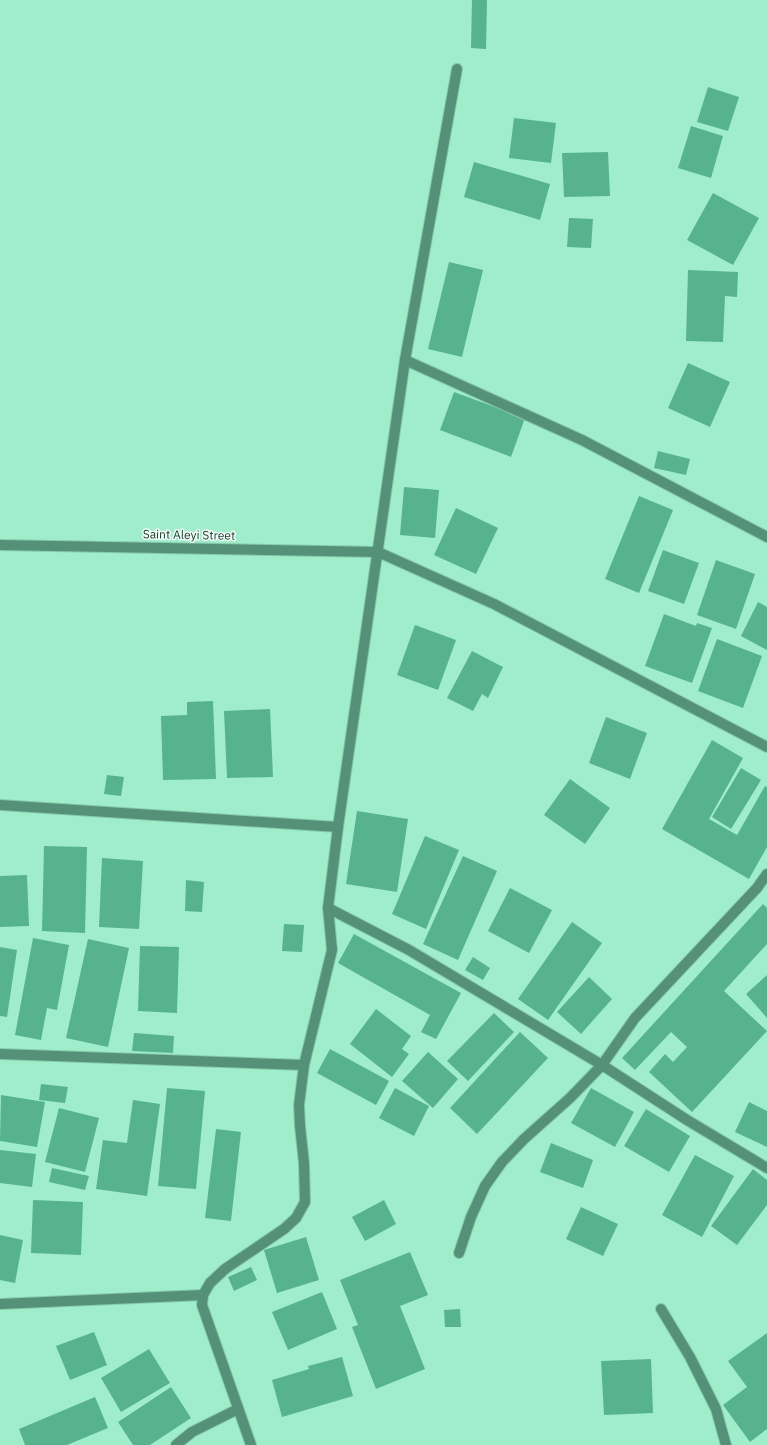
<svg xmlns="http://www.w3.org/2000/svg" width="767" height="1445" font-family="'IBM Plex Sans',sans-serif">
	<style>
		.building { fill: #56b38e }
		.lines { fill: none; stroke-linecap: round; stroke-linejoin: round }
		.minor-casing { stroke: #85c9ab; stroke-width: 12 }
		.minor { stroke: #559178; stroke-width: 10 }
		.labels { text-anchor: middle; stroke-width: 3; stroke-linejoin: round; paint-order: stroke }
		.street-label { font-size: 12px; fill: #17372a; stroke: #f0fef7 }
	</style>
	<rect width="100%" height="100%" fill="#a0edcb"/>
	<g class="building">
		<path d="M472,0H487L486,49L471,48Z"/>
		<path d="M708,87L739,97L728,131L697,122Z"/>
		<path d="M514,118L556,123L551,163L509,158Z"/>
		<path d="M691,126L723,136L711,178L678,168Z"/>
		<path d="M608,152L610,196L564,197L562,153Z"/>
		<path d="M474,162L550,184L540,220L464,197Z"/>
		<path d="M713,193L759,218L733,265L687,240Z"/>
		<path d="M569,218L593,219L591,248L567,247Z"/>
		<path d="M449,262L483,270L462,357L428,349Z"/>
		<path d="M688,270L738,272L737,297L725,296L723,342L686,341Z"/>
		<path d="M688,363L730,382L710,427L668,408Z"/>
		<path d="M454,392L525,418L511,457L440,430Z"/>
		<path d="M658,451L690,459L686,475L654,468Z"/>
		<path d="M404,487L439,490L435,538L400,535Z"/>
		<path d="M639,496L673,510L639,593L605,579Z"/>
		<path d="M456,508L498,528L476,574L434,555Z"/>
		<path d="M663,550L699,563L684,604L648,591Z"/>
		<path d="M716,560L755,574L736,629L697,615Z"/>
		<path d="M758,602L767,607V650L741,636Z"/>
		<path d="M664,614L696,626L697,623L712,628L692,683L645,666Z"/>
		<path d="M415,625L456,640L438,690L397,675Z"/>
		<path d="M717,639L762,656L743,708L698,691Z"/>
		<path d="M472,651L503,667L488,698L482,694L473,711L447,698Z"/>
		<path d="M213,701L216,779L163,780L161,716L187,715V702Z"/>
		<path d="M270,709L273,777L227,778L224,711Z"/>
		<path d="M606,717L647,733L630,779L589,763Z"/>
		<path d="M712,740L743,758L709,819L737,835L765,786L767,787V847L749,879L662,829Z"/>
		<path d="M741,768L761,780L731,829L712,817Z"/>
		<path d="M107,775L124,777L121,796L104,794Z"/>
		<path d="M570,779L610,808L585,844L544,815Z"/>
		<path d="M357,811L408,819L397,892L346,884Z"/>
		<path d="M425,836L459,850L426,929L392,914Z"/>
		<path d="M44,846L87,847L85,933L42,931Z"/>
		<path d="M463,856L497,871L458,960L423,944Z"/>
		<path d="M102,858L143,861L139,929L99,927Z"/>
		<path d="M27,875L29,926L0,927V876Z"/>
		<path d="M186,880L204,882L202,912L185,911Z"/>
		<path d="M510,888L552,910L529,953L488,931Z"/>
		<path d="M763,904L767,908V944L724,991L767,1031L692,1112L649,1072L665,1054L673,1062L687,1047L671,1032L635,1070L622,1058Z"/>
		<path d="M572,922L602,943L548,1020L518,999Z"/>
		<path d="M284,924L304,925L302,952L282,951Z"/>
		<path d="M354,934L461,993L436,1039L421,1032L430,1015L338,963Z"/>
		<path d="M33,938L69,945L57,1010L47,1008L41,1040L15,1035Z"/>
		<path d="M88,939L129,948L108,1047L66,1038Z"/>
		<path d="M140,946L179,947L177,1013L138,1011Z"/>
		<path d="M0,947L17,950L7,1017L0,1016Z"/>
		<path d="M473,957L490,968L483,980L465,970Z"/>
		<path d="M767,975V1018L746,994Z"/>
		<path d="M589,977L612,999L581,1034L557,1012Z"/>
		<path d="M376,1009L411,1036L402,1049L409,1054L392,1077L350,1044Z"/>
		<path d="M494,1013L514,1032L468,1081L447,1061Z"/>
		<path d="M520,1032L548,1058L477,1134L450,1108Z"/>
		<path d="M134,1033L174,1036L173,1053L132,1051Z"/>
		<path d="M330,1049L389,1081L376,1105L317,1073Z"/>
		<path d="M428,1052L458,1079L433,1108L402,1081Z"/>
		<path d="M41,1084L68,1087L65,1103L39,1100Z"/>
		<path d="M167,1088L205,1091L196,1189L158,1186Z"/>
		<path d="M395,1088L429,1106L414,1136L379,1118Z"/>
		<path d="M591,1088L634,1112L615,1147L571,1123Z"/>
		<path d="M1,1095L45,1102L37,1147L0,1141Z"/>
		<path d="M133,1100L160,1104L147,1196L96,1189L103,1140L127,1143Z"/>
		<path d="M749,1102L767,1111V1147L735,1132Z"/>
		<path d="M59,1108L99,1118L85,1172L45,1162Z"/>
		<path d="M646,1109L690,1136L669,1172L624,1146Z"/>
		<path d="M216,1129L241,1132L231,1221L205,1218Z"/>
		<path d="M551,1143L593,1160L583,1188L540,1172Z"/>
		<path d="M0,1150L36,1154L32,1187L0,1183Z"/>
		<path d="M695,1155L734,1176L702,1237L662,1215Z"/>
		<path d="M52,1168L89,1176L85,1190L49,1182Z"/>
		<path d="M753,1169L767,1180V1205L737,1245L711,1226Z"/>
		<path d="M33,1200L83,1202L81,1255L31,1253Z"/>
		<path d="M384,1200L396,1224L365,1241L352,1217Z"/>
		<path d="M581,1207L618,1224L603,1256L566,1239Z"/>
		<path d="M0,1235L23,1240L15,1283L0,1280Z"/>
		<path d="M306,1237L319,1280L277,1293L264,1250Z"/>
		<path d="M410,1252L428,1295L400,1306L425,1369L376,1389L352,1327L358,1325L340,1280Z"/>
		<path d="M251,1267L257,1280L234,1291L228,1277Z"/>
		<path d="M322,1292L337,1329L288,1350L272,1312Z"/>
		<path d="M460,1309L461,1327H445L444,1310Z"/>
		<path d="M94,1332L107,1365L70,1380L56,1346Z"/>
		<path d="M767,1333V1429L750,1442L723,1405L747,1387L728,1361Z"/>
		<path d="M149,1349L170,1383L121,1412L101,1378Z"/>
		<path d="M342,1357L353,1396L282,1417L272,1380L309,1369L308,1366Z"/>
		<path d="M651,1359L653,1413L604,1415L601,1361Z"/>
		<path d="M171,1387L191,1418L150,1445H133L118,1422Z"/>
		<path d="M95,1397L108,1428L67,1445H25L19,1429Z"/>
	</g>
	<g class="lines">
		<g class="minor-casing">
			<g id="minor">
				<path d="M405,360L582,440L767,537"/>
				<path d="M0,545L378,552L494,604L767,747"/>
				<path d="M0,805L338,827"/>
				<path d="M328,908L409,950L602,1065L687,1120L767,1168"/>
				<path d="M0,1054L304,1065"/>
				<path d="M459,1253L471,1217L485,1186L502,1162L524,1139L570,1098L602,1065L635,1018L757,888L767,874"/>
				<path d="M0,1304L203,1295"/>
				<path d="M661,1309L690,1357L716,1409L726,1445"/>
				<path d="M176,1445L192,1432L238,1409"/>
				<path d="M251,1445L202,1305L203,1295L210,1283L225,1269L284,1229L296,1218L305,1202L304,1163L300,1126L299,1105L304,1065L332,950L328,908L338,827L405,360L457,69"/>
			</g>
		</g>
		<use href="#minor" class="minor"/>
	</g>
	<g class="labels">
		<g class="street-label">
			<text transform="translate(189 535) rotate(1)" y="4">Saint Aleyi Street</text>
		</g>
	</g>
</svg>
